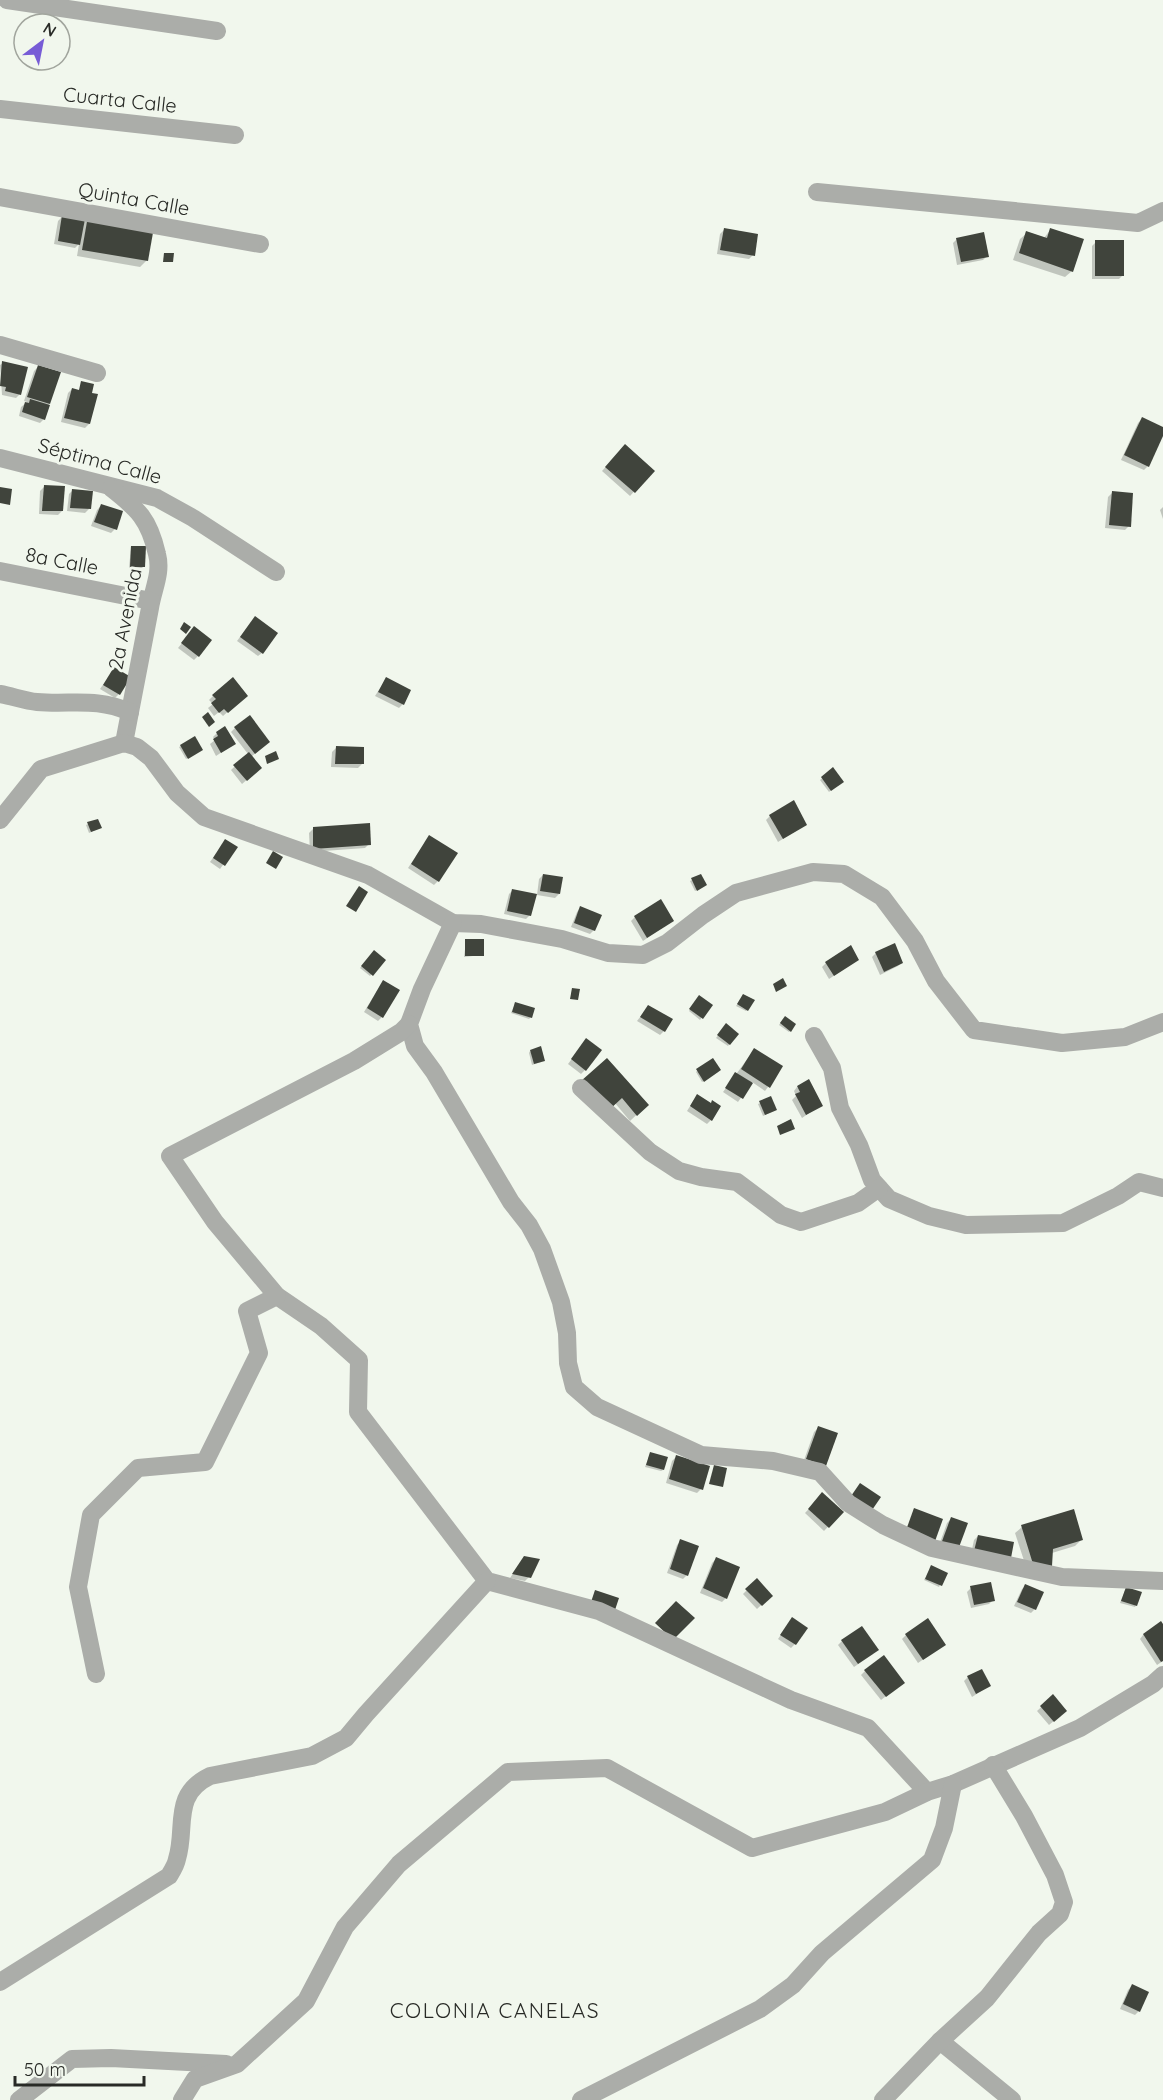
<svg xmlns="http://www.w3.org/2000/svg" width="1163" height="2100" font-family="Quicksand,sans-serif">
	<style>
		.shadow { fill: #0003 }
		.building { fill: #40443c }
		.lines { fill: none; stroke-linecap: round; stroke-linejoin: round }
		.street { stroke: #abada9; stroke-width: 18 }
		.labels { text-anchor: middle; stroke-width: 6; stroke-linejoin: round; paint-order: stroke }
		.street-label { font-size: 20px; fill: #282a26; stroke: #f1f7ed }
		.neighbourhood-label { font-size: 21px; letter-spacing: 1.5px; fill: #282a26; stroke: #f1f7ed }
	</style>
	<rect width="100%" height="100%" fill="#f1f7ed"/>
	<g class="shadow">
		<path d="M62,217L83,223L89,217L147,260L140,267L77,256L79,244L75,248L54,244L58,221Z"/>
		<path d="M1051,229L1072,271L1065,277L1013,260L1020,239L1027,233L1044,238Z"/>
		<path d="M724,230L753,255L749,259L717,254L720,234Z"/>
		<path d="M957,239L987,256L983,260L957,265L953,243Z"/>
		<path d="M1096,242L1123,275L1119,279H1092V246Z"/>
		<path d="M3,363L20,394L16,398L2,395L0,365Z"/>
		<path d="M38,367L59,373L44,419L40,423L19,416L21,407L27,402L24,401L34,371Z"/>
		<path d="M82,383L89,393V424L85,428L61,422L68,393L72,389L79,391Z"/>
		<path d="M1142,419L1163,429L1148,466L1144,470L1121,460L1138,423Z"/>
		<path d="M621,450L653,471L630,496L602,471Z"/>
		<path d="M44,487L62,511L58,515L39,514L40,491Z"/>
		<path d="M73,490L89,509L85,513L67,511L69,494Z"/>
		<path d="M1112,493L1129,526L1125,530L1105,528L1108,497Z"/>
		<path d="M101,506L115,529L111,533L91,526L97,510Z"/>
		<path d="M1163,507V519L1160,510Z"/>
		<path d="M131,547L143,567L142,568H129Z"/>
		<path d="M251,622L262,653L258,656L237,641Z"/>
		<path d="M191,632L198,656L194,660L178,648Z"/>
		<path d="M114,669L119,694L115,698L100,689Z"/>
		<path d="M386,679L403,704L399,708L375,696Z"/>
		<path d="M213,696L242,699L223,716L219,712L214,716L208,708L213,704L209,700Z"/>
		<path d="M235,728L264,746L251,757L256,772L242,784L231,770L248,754L231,732Z"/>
		<path d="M217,733L234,744L216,756L210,744L215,740L213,737Z"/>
		<path d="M181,746L200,751L186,759L179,747Z"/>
		<path d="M336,748L362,764L358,768L331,767L332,752Z"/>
		<path d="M833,770L842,781L829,792L820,780Z"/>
		<path d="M770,816L805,825L778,842L766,820Z"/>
		<path d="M88,824L100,828L89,833L86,825Z"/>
		<path d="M313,829L369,844L365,848L310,852L309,833Z"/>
		<path d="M426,841L438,881L434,885L408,868Z"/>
		<path d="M222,845L236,847L220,869L210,862Z"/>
		<path d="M543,875L559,894L555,898L537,895L539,879Z"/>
		<path d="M692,880L703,887L695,891L690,881Z"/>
		<path d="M513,890L530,915L526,919L504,914L509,894Z"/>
		<path d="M580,908L594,930L590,934L571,927L577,912Z"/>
		<path d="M635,917L672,921L643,941L631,921Z"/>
		<path d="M466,941L482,955L464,957Z"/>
		<path d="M374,952L384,960L370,976L360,968Z"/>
		<path d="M876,953L902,963L898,966L880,975L872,957Z"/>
		<path d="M826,963H853L829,979L822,967Z"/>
		<path d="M380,986L382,1017L378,1021L364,1012Z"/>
		<path d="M700,997L711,1005L700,1020L689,1011Z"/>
		<path d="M742,997L747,1010L746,1011L736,1006Z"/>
		<path d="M515,1004L531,1017L529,1019L511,1013Z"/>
		<path d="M648,1007L664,1031L660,1035L637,1021Z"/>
		<path d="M783,1019L790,1031L789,1032L779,1025Z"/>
		<path d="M726,1025L737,1034L728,1046L716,1038Z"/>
		<path d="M583,1044L585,1070L581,1074L568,1064Z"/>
		<path d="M530,1051L541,1062L532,1065L529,1053Z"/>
		<path d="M751,1054L768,1087L765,1091L752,1082L738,1102L723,1092Z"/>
		<path d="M697,1071L718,1072L702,1082L696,1072Z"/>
		<path d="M582,1082L647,1105L630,1121L615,1103Z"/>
		<path d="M797,1087L821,1105L802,1118L792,1100L796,1096L794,1091Z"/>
		<path d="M694,1100L711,1120L707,1124L687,1111Z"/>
		<path d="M760,1103L774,1111L763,1116L758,1104Z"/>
		<path d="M818,1428L821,1469L803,1463L814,1432Z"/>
		<path d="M650,1454L663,1470L661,1471L645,1467Z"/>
		<path d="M676,1457L701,1489L697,1493L666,1483L672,1461Z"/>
		<path d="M822,1495L842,1512L824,1531L805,1513Z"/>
		<path d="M951,1519L956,1549L938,1548L947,1523Z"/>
		<path d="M1022,1527L1082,1539L1075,1546L1052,1553L1027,1570L1015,1533Z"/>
		<path d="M978,1536L1012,1543L971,1554L974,1540Z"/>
		<path d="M681,1541L687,1575L683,1579L667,1573L677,1545Z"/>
		<path d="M524,1557L529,1577L525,1581L510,1578Z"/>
		<path d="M716,1559L726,1598L722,1602L700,1593L712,1563Z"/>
		<path d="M931,1567L940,1585L939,1587L924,1580Z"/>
		<path d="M757,1580L771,1596L757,1609L743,1594Z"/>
		<path d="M1026,1586L1035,1609L1031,1613L1014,1606L1022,1589Z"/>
		<path d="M971,1588L993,1600L989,1604L971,1608L967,1592Z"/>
		<path d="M1126,1588L1136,1605L1135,1607L1120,1603Z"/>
		<path d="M789,1623L795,1644L791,1648L778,1639Z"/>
		<path d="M1163,1627V1661L1157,1665L1140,1639L1143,1635Z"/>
		<path d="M906,1635L940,1648L918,1663L902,1639Z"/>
		<path d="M842,1641L873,1654L854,1667L838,1645Z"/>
		<path d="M865,1671L899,1686L881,1700L861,1675Z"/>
		<path d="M968,1677L989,1686L972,1697L964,1681Z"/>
		<path d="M1052,1697L1061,1715L1049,1725L1037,1711Z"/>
		<path d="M1132,1986L1139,2011L1135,2015L1120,2009L1128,1990Z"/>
	</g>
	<g class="building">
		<path d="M62,215L85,219L80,245L58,241Z"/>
		<path d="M88,216L154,227L148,261L82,250Z"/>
		<path d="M724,228L758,234L755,256L720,250Z"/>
		<path d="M1050,228L1084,239L1073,272L1019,253L1026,231L1047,238Z"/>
		<path d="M984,232L989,257L961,262L956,238Z"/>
		<rect x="1095" y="240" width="29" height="36"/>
		<path d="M164,253H174L173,262H163Z"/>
		<path d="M2,361L28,367L21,395L5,391L6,387L0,386Z"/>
		<path d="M38,365L61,372L50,404L27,397Z"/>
		<path d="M81,381L94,384L92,393L98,394L90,424L64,418L72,388L79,390Z"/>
		<path d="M30,399L50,405L45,420L22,412L25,402L29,403Z"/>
		<path d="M1142,417L1163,427V436L1149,467L1124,455Z"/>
		<path d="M625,444L655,471L635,493L605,467Z"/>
		<path d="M44,485L65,486L63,511H42Z"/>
		<path d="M0,487L12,489L10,505L0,503Z"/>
		<path d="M72,489L93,491L91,509L70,508Z"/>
		<path d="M1112,491L1133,493L1131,527L1109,525Z"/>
		<path d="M101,504L123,511L117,530L94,522Z"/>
		<path d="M131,546H146L145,567H130Z"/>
		<path d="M255,616L278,633L263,654L240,637Z"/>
		<path d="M184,622L191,627L186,634L180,629Z"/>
		<path d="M194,626L212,640L199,657L181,643Z"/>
		<path d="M114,667L131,677L120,695L103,685Z"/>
		<path d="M233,677L248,696L228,713L224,709L219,713L211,703L216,699L212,695Z"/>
		<path d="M386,677L411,690L404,705L378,692Z"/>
		<path d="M208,712L215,722L209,727L202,717Z"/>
		<path d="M250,715L270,742L255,754L234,727Z"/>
		<path d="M225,726L236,744L221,753L213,739L218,736L216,732Z"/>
		<path d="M195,736L203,750L188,759L180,745Z"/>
		<path d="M336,746L364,747V764H335Z"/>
		<path d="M276,751L279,759L267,764L265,756Z"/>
		<path d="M249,752L262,768L247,781L233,765Z"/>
		<path d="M833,767L844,782L831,791L821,777Z"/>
		<path d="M794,800L807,825L783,839L769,815Z"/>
		<path d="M98,819L102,828L91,832L87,822Z"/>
		<path d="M370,823L371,845L313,849V827Z"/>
		<path d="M429,835L458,853L439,882L411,864Z"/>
		<path d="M225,839L238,847L225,866L213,858Z"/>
		<path d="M273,851L283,857L276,869L266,863Z"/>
		<path d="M543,874L563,877L560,894L540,891Z"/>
		<path d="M701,874L707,885L697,891L691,878Z"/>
		<path d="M359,886L368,892L356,912L346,906Z"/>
		<path d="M512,889L537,894L531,916L507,911Z"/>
		<path d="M661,899L674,921L647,938L634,916Z"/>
		<path d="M580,906L602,915L595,931L574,923Z"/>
		<rect x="465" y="939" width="19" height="17"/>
		<path d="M895,943L903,963L884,972L875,952Z"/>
		<path d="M851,945L859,960L834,976L825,962Z"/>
		<path d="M374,950L386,960L373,976L361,966Z"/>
		<path d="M783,978L787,986L776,992L773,984Z"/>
		<path d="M383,980L400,990L383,1018L367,1008Z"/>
		<path d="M572,988L580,989L578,1000L570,999Z"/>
		<path d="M743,994L755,1000L748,1011L737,1004Z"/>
		<path d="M699,995L713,1005L703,1019L689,1009Z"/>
		<path d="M515,1002L535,1008L532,1018L512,1012Z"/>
		<path d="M648,1005L673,1019L665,1032L640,1017Z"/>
		<path d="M785,1016L796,1024L791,1032L780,1023Z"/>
		<path d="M726,1023L739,1034L730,1045L717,1035Z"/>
		<path d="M586,1038L602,1050L586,1071L571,1059Z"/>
		<path d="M541,1046L545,1061L534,1064L530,1050Z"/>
		<path d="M754,1048L783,1066L770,1088L741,1069Z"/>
		<path d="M607,1058L649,1105L637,1116L622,1098L608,1111L581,1081Z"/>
		<path d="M713,1058L721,1070L704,1082L696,1069Z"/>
		<path d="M735,1072L753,1083L743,1099L725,1088Z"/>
		<path d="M809,1079L823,1106L806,1115L795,1094L800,1092L797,1086Z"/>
		<path d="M697,1094L711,1103L712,1100L721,1106L712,1121L690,1106Z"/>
		<path d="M771,1096L777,1110L765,1115L759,1101Z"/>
		<path d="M791,1119L795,1129L780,1135L777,1126Z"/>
		<path d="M818,1426L838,1433L826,1466L806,1459Z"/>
		<path d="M650,1452L668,1457L664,1470L646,1465Z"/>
		<path d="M676,1455L710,1466L703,1490L669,1479Z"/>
		<path d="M714,1465L727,1468L723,1487L709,1484Z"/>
		<path d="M860,1483L881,1497L870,1513L849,1499Z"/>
		<path d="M822,1492L844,1512L829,1528L808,1509Z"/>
		<path d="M914,1508L943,1519L934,1544L905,1533Z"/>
		<path d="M1074,1509L1083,1540L1053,1549L1052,1566L1033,1564L1021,1525Z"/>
		<path d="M951,1517L968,1523L958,1550L941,1544Z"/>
		<path d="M978,1535L1014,1542L1011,1558L974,1551Z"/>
		<path d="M680,1539L699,1546L688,1576L670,1569Z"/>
		<path d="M524,1556L540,1559L531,1578L512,1574Z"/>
		<path d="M716,1557L740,1567L727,1599L703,1588Z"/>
		<path d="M931,1565L948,1573L942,1586L925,1579Z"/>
		<path d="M757,1578L773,1596L762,1606L745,1589Z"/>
		<path d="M991,1582L995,1601L974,1605L970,1586Z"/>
		<path d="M1025,1584L1044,1592L1036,1610L1017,1602Z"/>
		<path d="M1126,1587L1142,1592L1137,1606L1121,1601Z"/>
		<path d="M595,1590L619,1598L615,1610L591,1602Z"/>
		<path d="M676,1601L695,1618L673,1640L655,1623Z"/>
		<path d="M792,1617L808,1628L796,1645L780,1635Z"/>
		<path d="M928,1618L946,1645L923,1660L905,1634Z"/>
		<path d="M1161,1621L1163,1624V1661L1161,1662L1143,1634Z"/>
		<path d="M862,1626L879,1650L858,1664L841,1640Z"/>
		<path d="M884,1655L905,1683L886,1697L864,1670Z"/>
		<path d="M982,1669L991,1686L976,1694L967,1676Z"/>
		<path d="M1053,1694L1067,1711L1054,1722L1040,1706Z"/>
		<path d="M1132,1984L1149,1992L1140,2012L1123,2004Z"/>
	</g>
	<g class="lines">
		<g class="street">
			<path d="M7,0L217,31"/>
			<path d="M0,109L235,135"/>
			<path d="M817,192L1138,223L1163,211"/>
			<path d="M0,197L260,244"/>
			<path d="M0,345L97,373"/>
			<path d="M0,458L157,498L193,518L276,572"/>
			<path d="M111,488C138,509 149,519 157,554C162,573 153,589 150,608C141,653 133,698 124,743"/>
			<path d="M0,571L151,601"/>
			<path d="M0,694C12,696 25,701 37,702C72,705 95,697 130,712"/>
			<path d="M0,820L41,769L124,743L137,747L151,758L177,793L204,817L368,875L453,923L481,924L562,939L608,953L643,955L667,943L703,915L736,893L813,872L844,874L882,897L915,941L936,981L974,1030L1062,1043L1125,1037L1163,1022"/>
			<path d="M453,923L422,989L409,1024L415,1046L434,1072L511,1202L529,1225L542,1249L561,1302L567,1333L568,1363L574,1387L597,1407L701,1455L773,1461L820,1472L848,1503L883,1525L932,1548L1062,1577L1163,1581"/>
			<path d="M409,1024L401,1032L354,1061L170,1156L215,1222L277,1296L321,1326L359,1360L358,1412L487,1581L599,1611L791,1700L868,1728L927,1792"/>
			<path d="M814,1036L832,1068L840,1108L859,1145L872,1180L889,1199L929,1216L966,1225L1063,1223L1118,1196L1139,1182L1163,1188"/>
			<path d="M581,1088L650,1152L679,1171L701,1177L737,1182L781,1215L801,1222L858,1203L879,1188"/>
			<path d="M96,1674L78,1587L91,1515L138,1468L205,1462L259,1353L247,1311L277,1296"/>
			<path d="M0,1982L169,1876C172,1871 176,1865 177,1859C187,1827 171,1795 210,1776L312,1756L346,1738L366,1714L487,1581"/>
			<path d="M940,2041L1012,2100"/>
			<path d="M19,2100L72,2059L111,2058L226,2064"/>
			<path d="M182,2100L195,2079L237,2064L306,2001L345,1927L399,1864L508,1772L607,1768L752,1848L885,1812L927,1792L953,1784L1080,1728L1153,1684L1163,1675"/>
			<path d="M581,2100L760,2009L793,1985L822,1953L932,1860L944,1828L953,1784"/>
			<path d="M883,2100L940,2041L987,1998L1039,1933L1060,1914L1064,1902L1055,1875L1024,1816L993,1765"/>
		</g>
	</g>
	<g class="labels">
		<g class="street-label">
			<text transform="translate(120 100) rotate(6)" y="7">Cuarta Calle</text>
			<text transform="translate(134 199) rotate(10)" y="7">Quinta Calle</text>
			<text transform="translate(100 461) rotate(15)" y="7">Séptima Calle</text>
			<text transform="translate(62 561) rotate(11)" y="7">8a Calle</text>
			<text transform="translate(125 619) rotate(-79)" y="7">2a Avenida</text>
		</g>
		<g class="neighbourhood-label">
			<text x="495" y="2018">COLONIA CANELAS</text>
		</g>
	</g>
	<g transform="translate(42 42) rotate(32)"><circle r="28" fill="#f1f7ed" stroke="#a1a59d" stroke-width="1.5"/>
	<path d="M0-4.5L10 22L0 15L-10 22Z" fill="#775cd6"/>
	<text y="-9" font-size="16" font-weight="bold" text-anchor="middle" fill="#282a26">N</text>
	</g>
	<path d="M15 2076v9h129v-9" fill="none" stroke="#282a26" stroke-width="3"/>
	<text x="24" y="2076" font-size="18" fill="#282a26" stroke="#f1f7ed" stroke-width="4.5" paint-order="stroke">50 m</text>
</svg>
